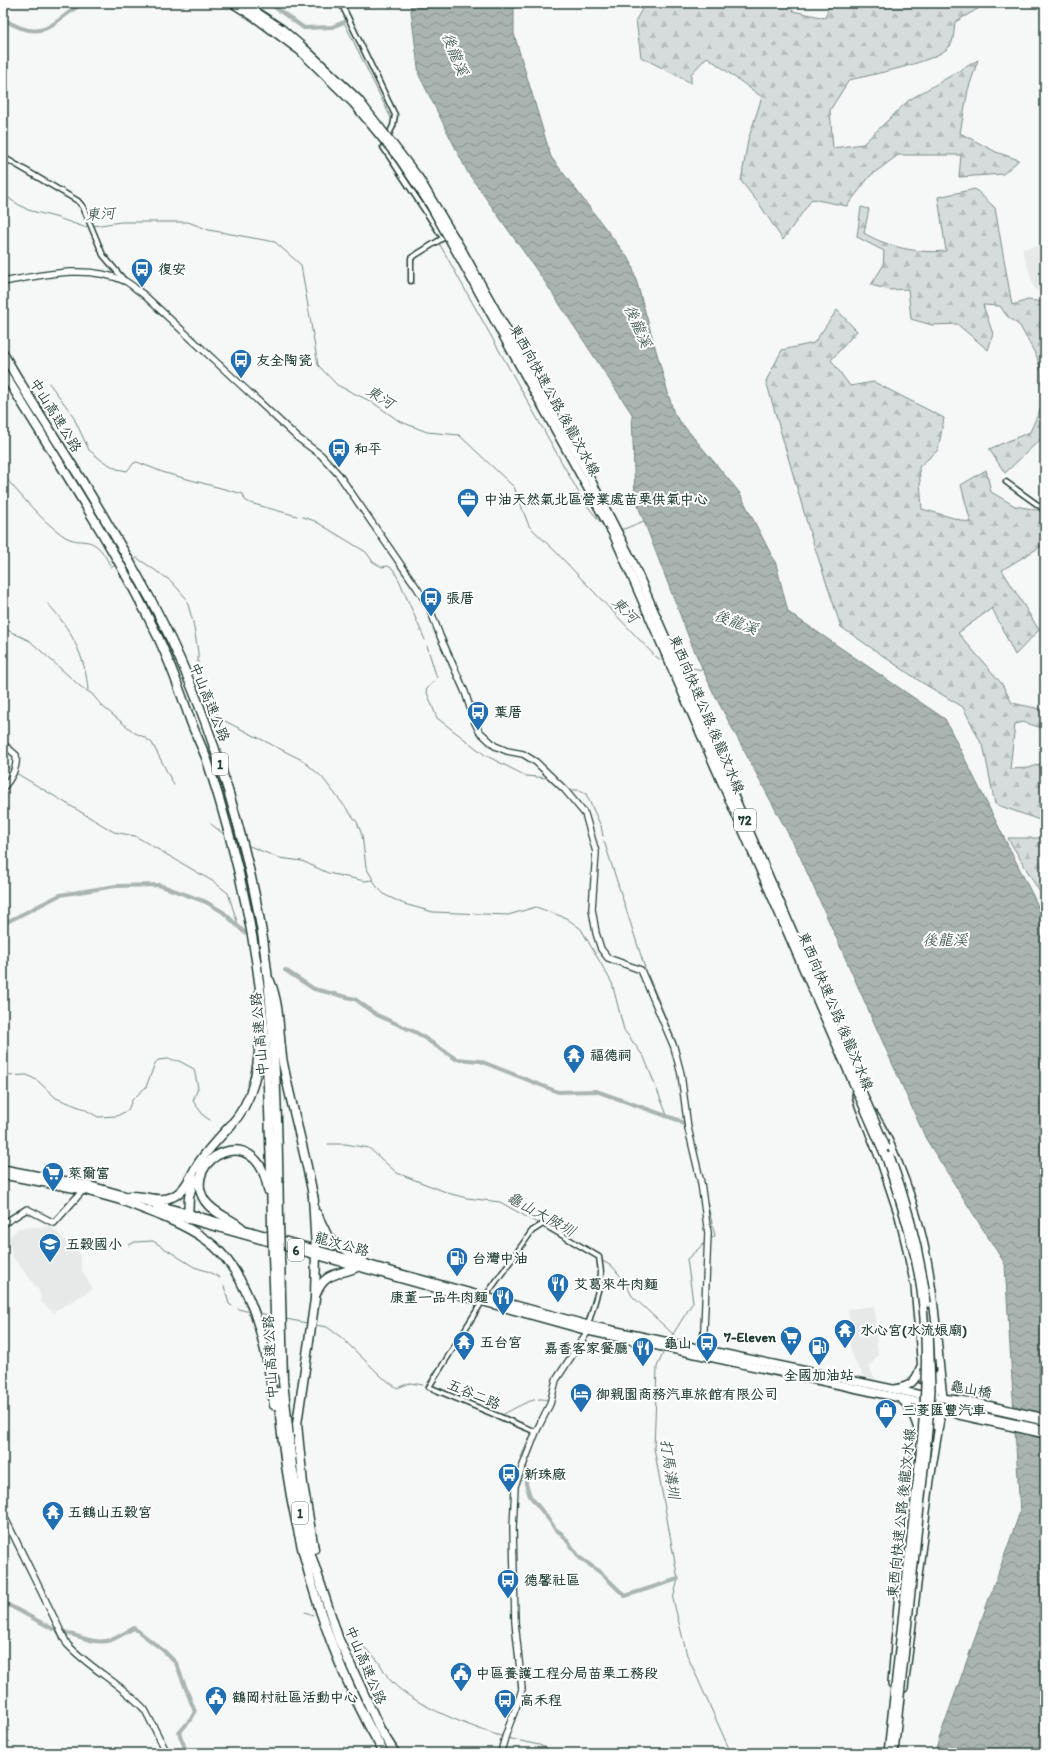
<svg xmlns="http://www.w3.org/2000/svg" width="1048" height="1756" font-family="Itim,'LXGW WenKai TC',sans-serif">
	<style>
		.built { fill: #e6e9e8 }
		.forest { fill: url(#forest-firs); stroke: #7a8c88 }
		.water { fill: url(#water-waves); stroke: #72857f }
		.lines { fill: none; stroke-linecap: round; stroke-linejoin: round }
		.stream { stroke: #72857f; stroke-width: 1 }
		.canal { stroke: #aab5b1; stroke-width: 4 }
		.minor-casing { stroke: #1f3d34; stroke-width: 7 }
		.tertiary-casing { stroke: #1f3d34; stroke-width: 8 }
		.primary-casing { stroke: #1f3d34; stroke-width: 10 }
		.trunk-casing { stroke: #1f3d34; stroke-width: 10 }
		.motorway-casing { stroke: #1f3d34; stroke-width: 11 }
		.minor { stroke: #fff; stroke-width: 4 }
		.tertiary { stroke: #fff; stroke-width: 5.5 }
		.primary { stroke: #fff; stroke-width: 7 }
		.trunk { stroke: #fff; stroke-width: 7 }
		.motorway { stroke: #fff; stroke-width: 8 }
		.trunk-bridge-casing { stroke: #1f3d34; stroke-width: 10; stroke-linecap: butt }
		.motorway-bridge-casing { stroke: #1f3d34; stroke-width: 11; stroke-linecap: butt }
		.trunk-bridge { stroke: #fff; stroke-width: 7 }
		.motorway-bridge { stroke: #fff; stroke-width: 8 }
		.labels { text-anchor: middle; stroke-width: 4; stroke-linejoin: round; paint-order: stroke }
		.shield { fill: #fff; stroke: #627771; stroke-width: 1 }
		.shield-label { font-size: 13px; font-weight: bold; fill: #1f3d34 }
		.poi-label { font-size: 14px; font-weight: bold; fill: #1f3d34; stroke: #fff; text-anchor: start }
		.street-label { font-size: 14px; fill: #1f3d34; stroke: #fff }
		.water-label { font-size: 15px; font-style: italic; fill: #49615a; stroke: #fff }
	</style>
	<defs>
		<pattern id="forest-firs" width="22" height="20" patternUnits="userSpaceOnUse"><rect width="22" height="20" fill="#d6dcdb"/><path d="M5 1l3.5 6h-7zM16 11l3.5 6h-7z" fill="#b7bebd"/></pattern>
		<pattern id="water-waves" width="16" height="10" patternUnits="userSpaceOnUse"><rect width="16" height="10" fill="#aab5b1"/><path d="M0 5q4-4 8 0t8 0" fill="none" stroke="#8a9491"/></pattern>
	</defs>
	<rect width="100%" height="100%" fill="#f6f7f7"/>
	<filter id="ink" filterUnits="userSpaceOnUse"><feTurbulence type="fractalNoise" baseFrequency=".025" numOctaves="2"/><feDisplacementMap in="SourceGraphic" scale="8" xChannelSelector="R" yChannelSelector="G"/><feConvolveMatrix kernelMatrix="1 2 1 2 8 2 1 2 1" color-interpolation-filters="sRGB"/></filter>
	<g filter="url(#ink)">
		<g class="built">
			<path d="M1045,245V292L1035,290L1022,249Z"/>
			<path d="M50,1226L80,1255L82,1271L93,1289L53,1312L41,1302L39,1290L12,1256L9,1237L19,1228Z"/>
			<path d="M874,1306L878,1355L869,1367L876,1381L865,1379L856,1363L851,1352L848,1323L849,1319L848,1309Z"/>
		</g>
		<g class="forest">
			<path d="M645,3H785L793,11L825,18L830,3H988L955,22C954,29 954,41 950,46C938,62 870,75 849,80L830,110L833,148L863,144L909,100L978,60L968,90L960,133L996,152L1019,160L1003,174L959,177L961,155H898L870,176L847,206L812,199L783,240L760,205L741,181L748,140L762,97L707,57L691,74V83L641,57L636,20Z"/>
			<path d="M975,189L995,208L1012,305L1028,300L1045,302V435L1005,473L989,449L1030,432L1043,403L1041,372L1037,357L1020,326L1007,316L1000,306L983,305L993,334L988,350L957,324L932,325L911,319L908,289L890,290L871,285L883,266L884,251L857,237L861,207L869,209L864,233C887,247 919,254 946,251L938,197Z"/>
			<path d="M837,310L857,331L831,360L850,386L874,382L944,418L938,450L919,467L922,509L971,523L961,485L986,470L991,492L1015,506L1038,510L1045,515V544L1002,570L1039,630L1015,655L992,608L958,633L1002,684L1012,703L1045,710V729L1023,722L1015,724L1010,769L1029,768L1045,762V822L995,804L984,749L963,707L921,682L841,627L810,533L766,381L782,350L814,343Z"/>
			<path d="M1008,838H1040L1045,839V901Z"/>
		</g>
		<path class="water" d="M410,3H514V34L551,157L631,262L674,414L739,492L776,564L788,612L945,719L1045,920V1753H934L1020,1512L1005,1264L926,1139L798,852L713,692L691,643L635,498L632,414L543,279L468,173L419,75Z"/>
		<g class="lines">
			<g class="stream">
				<path d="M344,22L391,118"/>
				<path d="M3,192L11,200L28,210L55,217L84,227L90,226"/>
				<path d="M93,226L121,222H188L209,230L275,242L301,265L318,365L337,385L372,402L399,421L427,432L459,435L514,487L529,526L556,552L655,656L666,663"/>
				<path d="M439,243L584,502L606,529"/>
				<path d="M49,383L72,414L89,450L101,460L117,469L127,471L134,463L137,462L165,473L243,494L245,500L250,503L297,516"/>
				<path d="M3,475C21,495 39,518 61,534C75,545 86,538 95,545C103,550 107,560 111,567L117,565"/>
				<path d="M303,517L315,521L366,552L373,562L382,567L388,566L393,569L399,580L425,640"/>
				<path d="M619,529H624L644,521"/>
				<path d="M133,560L137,558L171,581L186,598L193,622L198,652V674L215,712L223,720L302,760L321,776L357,822L362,835L366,867L377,887L385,895L404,904L433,912L508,915L536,907L566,918L581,929L612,983L624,1030L644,1057L667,1115"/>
				<path d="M48,604C70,627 86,658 88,690"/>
				<path d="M3,628L30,641L81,687L92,694L102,706L119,720L135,733L144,737L152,743L174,785"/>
				<path d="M427,646L437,678L426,690L437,718L485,755L526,776L547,778L561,790"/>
				<path d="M681,666L703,670"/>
				<path d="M3,763L12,770"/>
				<path d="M16,773L114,832L135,836L214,882L228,893L239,928"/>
				<path d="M569,790H578L586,794L601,826L603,836"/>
				<path d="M211,824L226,836"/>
				<path d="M604,841L645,968"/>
				<path d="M247,845L279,858L302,861L328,873L365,881L372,880"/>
				<path d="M648,975L677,1045L683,1072"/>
				<path d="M3,1076L27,1075L38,1081L56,1098L84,1109L98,1117L117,1116L128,1110L132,1100L146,1087L154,1066L158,1060L168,1059L179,1061L194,1069L198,1088L193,1101L204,1116L210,1120"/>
				<path d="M328,1144H345L369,1148L397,1173L451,1194L467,1198L500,1202L539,1224"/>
				<path d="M705,1193L715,1236L710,1239"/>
				<path d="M542,1226L550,1230"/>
				<path d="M129,1245L135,1242L153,1241L194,1267L210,1272L220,1278"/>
				<path d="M601,1260L613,1267L624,1281L632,1296L673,1334"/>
				<path d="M224,1286L229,1304L232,1306"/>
				<path d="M238,1309L250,1312"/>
				<path d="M258,1313L269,1315"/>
				<path d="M286,1319L307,1323"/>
				<path d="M315,1325L327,1327L342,1338L381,1376L397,1388L410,1383L423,1385"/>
				<path d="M670,1339L693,1302L687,1259L706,1242"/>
				<path d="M664,1351L657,1367L654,1448L678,1579L673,1599L687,1655L731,1753"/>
				<path d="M502,1415C512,1410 538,1393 548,1401"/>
				<path d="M533,1429L542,1414"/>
				<path d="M522,1460L521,1457L532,1432"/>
				<path d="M305,1612L313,1615"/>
				<path d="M348,1631C352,1634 352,1638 356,1641C364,1648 371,1652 378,1661C383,1668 386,1676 392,1682C413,1705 473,1728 504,1737"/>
				<path d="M507,1738L539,1745L557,1752L566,1751L573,1753"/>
			</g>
			<g class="canal">
				<path d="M269,3L304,28L332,27L344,22"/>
				<path d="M3,19C44,44 49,24 83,3"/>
				<path d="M3,924L60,895L116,886L159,885L206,902L223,912L245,933"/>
				<path d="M285,970L314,989L355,999L377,1015L417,1033L456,1059L480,1061L558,1092L596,1091L678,1120L688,1127"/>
				<path d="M526,1468V1484L530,1496L550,1521L555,1529L562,1534L580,1558L600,1572L625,1596L678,1579"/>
				<path d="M3,1602L53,1629"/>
				<path d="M64,1632C79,1636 95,1645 111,1640C119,1637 126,1632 134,1628L164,1651L176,1663L195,1712L191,1719L179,1733L187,1753"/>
			</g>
			<g class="minor-casing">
				<g id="minor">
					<path d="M341,3L395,115L393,126L383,147L443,238L411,258V281"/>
					<path d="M3,157L78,201L83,207L103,255L124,280"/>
					<path d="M1006,482L1045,510"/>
					<path d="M485,1297L532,1231L543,1224L599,1257L601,1272L600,1284L588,1325"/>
					<path d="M482,1302L429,1387L536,1432"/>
				</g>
			</g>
			<g class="tertiary-casing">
				<g id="tertiary">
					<path d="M3,282C43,275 86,264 125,281C131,284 137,290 143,294L298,438L321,455L339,475L417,588L430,609L440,636L465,692L475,723L479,731L495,746L507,751L523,754L536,762L565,790L585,814L596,852L592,909L596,933L601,949L608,958L641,970L674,1047L681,1074L688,1128L701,1183L708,1233L703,1353"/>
					<path d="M3,744L16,755C18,768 11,779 3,788"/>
					<path d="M3,1224L27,1209L54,1223L85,1188"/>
					<path d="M961,1403L1045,1422"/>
					<path d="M948,1408L1045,1429"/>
					<path d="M3,1514L67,1644C90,1669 122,1684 145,1710L167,1753"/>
					<path d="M501,1753C505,1730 516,1712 522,1689L515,1622L513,1528L515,1486L536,1432L550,1404L556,1380L588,1331"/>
				</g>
			</g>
			<g class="primary-casing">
				<g id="primary">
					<path d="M3,1169L88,1185L402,1274L588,1325L926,1396L974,1402L1045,1418"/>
					<path d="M3,1175L83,1190L126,1202"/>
					<path d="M155,1210L588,1331L942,1407L959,1415L1045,1434"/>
				</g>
			</g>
			<g class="trunk-casing">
				<g id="trunk">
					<path d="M856,1095L859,1106L880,1159L899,1216L906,1245L915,1286L923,1381"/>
					<path d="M873,1113C884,1129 891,1146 899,1165C914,1203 926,1244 931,1285C937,1322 938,1360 943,1397"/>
					<path d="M895,1389C910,1386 915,1383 920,1368"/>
					<path d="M936,1426L933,1405L938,1375"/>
					<path d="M918,1429L921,1417"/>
					<path d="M892,1684L898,1604L918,1429C914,1417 911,1407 901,1399"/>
					<path d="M904,1688L930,1480L942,1407"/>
				</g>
			</g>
			<g class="motorway-casing">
				<g id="motorway">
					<path d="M3,353C21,386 42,417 62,449C94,499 124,550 152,602C190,673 217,748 238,825C248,862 257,901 263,939C276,1034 278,1129 279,1224"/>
					<path d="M3,372C56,459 114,545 158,637C171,665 181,693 191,722C196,735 202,747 207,760C223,809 237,860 247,910C269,1013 270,1120 272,1225"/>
					<path d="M270,981C281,1008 278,1036 283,1063C292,1109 306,1155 314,1201"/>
					<path d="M130,1196C144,1195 160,1203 172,1197C186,1191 190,1176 198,1164C207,1150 220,1137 231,1125C253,1101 258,1071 260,1039"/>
					<path d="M313,1196L316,1250L315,1299L297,1424L303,1484L314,1549"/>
					<path d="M121,1200C152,1213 189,1224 214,1246C254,1282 268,1354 274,1405"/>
					<path d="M317,1214L328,1237L365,1263"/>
					<path d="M188,1219L189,1197L194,1178"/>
					<path d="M242,1228C231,1218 214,1214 205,1201C179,1160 257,1117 268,1190"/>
					<path d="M273,1255L277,1370"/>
					<path d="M280,1255L283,1381L292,1466L300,1509L310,1552L339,1640L380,1729L395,1753"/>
					<path d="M316,1294C324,1272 339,1275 357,1267"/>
					<path d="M278,1392C287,1518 320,1643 384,1753"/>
				</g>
			</g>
			<use href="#minor" class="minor"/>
			<use href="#tertiary" class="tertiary"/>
			<use href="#primary" class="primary"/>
			<use href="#trunk" class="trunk"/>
			<use href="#motorway" class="motorway"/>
			<g class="trunk-bridge-casing">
				<g id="trunk-bridge">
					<path d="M232,3L254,17L300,51L354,104L400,160L430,205L457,253L613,534L886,1158C902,1207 918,1256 923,1307C930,1378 921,1448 913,1518C905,1597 896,1675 888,1753"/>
					<path d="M243,3L282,29L303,47L358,99L419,178L462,250L590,478L632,560L886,1147"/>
					<path d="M890,1156C908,1204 920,1252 927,1303"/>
					<path d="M894,1753L928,1431L931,1390L929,1327"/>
				</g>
			</g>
			<g class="motorway-bridge-casing">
				<g id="motorway-bridge">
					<path d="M279,1224L280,1255"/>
					<path d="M272,1225L273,1255"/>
				</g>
			</g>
			<use href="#trunk-bridge" class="trunk-bridge"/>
			<use href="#motorway-bridge" class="motorway-bridge"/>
		</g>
	</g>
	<defs>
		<g id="bus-pin" transform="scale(1.15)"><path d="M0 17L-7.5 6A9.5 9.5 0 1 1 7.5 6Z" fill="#1f6fb2" stroke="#fff"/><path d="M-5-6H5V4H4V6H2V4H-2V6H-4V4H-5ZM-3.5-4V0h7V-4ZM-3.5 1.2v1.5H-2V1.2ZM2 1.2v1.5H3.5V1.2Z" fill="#fff"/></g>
		<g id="office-pin" transform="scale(1.15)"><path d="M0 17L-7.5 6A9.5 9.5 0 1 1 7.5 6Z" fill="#1f6fb2" stroke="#fff"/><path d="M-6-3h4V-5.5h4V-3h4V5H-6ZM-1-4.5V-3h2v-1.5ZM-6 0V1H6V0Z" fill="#fff"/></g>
		<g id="temple-pin" transform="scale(1.15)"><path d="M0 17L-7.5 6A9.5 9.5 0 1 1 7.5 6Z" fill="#1f6fb2" stroke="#fff"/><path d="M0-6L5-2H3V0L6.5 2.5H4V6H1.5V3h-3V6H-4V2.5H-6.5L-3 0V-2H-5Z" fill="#fff"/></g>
		<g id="supermarket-pin" transform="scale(1.15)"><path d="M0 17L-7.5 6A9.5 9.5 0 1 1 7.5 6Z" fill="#1f6fb2" stroke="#fff"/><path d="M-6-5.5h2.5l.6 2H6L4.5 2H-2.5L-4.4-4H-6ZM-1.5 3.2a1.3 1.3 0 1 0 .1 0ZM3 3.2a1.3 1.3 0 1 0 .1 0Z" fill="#fff"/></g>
		<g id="school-pin" transform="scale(1.15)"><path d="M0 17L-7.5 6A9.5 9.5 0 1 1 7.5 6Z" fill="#1f6fb2" stroke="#fff"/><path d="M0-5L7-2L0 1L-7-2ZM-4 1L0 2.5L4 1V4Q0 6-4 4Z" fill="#fff"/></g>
		<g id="fuel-pin" transform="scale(1.15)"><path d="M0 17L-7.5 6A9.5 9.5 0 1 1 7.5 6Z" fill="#1f6fb2" stroke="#fff"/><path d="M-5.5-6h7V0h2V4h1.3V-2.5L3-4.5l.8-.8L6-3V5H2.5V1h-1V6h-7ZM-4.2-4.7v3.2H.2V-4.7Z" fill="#fff"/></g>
		<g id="restaurant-pin" transform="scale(1.15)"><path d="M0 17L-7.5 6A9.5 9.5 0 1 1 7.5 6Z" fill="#1f6fb2" stroke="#fff"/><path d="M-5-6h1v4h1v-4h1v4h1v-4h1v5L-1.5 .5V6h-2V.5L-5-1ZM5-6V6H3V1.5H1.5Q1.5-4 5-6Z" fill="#fff"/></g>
		<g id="hotel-pin" transform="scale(1.15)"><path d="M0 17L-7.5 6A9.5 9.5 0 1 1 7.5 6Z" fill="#1f6fb2" stroke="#fff"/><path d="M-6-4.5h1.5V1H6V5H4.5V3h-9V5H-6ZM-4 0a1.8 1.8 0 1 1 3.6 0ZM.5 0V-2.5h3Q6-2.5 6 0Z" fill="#fff"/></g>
		<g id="shop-pin" transform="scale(1.15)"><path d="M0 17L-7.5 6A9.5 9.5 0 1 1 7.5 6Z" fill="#1f6fb2" stroke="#fff"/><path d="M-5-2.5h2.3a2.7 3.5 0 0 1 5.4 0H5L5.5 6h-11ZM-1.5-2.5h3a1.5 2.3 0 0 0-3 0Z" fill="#fff"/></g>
		<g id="civic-pin" transform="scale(1.15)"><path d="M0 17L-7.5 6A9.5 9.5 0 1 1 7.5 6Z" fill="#1f6fb2" stroke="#fff"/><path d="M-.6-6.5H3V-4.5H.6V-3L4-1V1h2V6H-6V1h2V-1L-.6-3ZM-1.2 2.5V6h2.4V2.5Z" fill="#fff"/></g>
	</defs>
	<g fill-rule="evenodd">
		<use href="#bus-pin" x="142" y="269"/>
		<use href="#bus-pin" x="241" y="360"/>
		<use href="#bus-pin" x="339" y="449"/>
		<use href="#office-pin" x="468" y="499"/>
		<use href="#bus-pin" x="431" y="598"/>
		<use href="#bus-pin" x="478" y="712"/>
		<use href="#temple-pin" x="574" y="1055"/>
		<use href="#supermarket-pin" x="53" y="1173"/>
		<use href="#school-pin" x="50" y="1244"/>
		<use href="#fuel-pin" x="457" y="1258"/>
		<use href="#restaurant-pin" x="558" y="1284"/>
		<use href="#restaurant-pin" x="503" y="1297"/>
		<use href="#temple-pin" x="845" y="1330"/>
		<use href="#supermarket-pin" x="791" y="1337"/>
		<use href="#temple-pin" x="464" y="1342"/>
		<use href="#bus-pin" x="707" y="1343"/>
		<use href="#fuel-pin" x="819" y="1347"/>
		<use href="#restaurant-pin" x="643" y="1348"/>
		<use href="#hotel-pin" x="581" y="1394"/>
		<use href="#shop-pin" x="886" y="1410"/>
		<use href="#bus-pin" x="509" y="1474"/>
		<use href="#temple-pin" x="53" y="1512"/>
		<use href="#bus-pin" x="508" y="1580"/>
		<use href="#civic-pin" x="461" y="1673"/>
		<use href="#civic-pin" x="216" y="1697"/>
		<use href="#bus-pin" x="505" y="1700"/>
	</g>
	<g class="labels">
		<g class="shield">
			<rect x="212" y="753" width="16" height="22" rx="3"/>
			<rect x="734" y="809" width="22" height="22" rx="3"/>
			<rect x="288" y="1239" width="16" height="22" rx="3"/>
			<rect x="292" y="1502" width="16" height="22" rx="3"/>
		</g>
		<g class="shield-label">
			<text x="220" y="769">1</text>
			<text x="745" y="825">72</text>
			<text x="296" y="1255">6</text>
			<text x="300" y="1518">1</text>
		</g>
		<g class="poi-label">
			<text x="158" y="274">復安</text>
			<text x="256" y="365">友全陶瓷</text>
			<text x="354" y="454">和平</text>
			<text x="484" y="504">中油天然氣北區營業處苗栗供氣中心</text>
			<text x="446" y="603">張厝</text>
			<text x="494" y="717">葉厝</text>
			<text x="590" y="1060">福德祠</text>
			<text x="68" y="1178">萊爾富</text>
			<text x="66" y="1249">五穀國小</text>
			<text x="472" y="1263">台灣中油</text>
			<text x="574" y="1289">艾葛來牛肉麵</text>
			<text x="488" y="1302" text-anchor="end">康董一品牛肉麵</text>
			<text x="860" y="1335">水心宮(水流娘廟)</text>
			<text x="776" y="1342" text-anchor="end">7-Eleven</text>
			<text x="480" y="1347">五台宮</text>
			<text x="692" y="1348" text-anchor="end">龜山</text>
			<text x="628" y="1353" text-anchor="end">嘉香客家餐廳</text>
			<text x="819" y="1380" text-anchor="middle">全國加油站</text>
			<text x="596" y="1399">御親園商務汽車旅館有限公司</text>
			<text x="902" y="1415">三菱匯豐汽車</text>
			<text x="524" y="1479">新珠廠</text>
			<text x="68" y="1517">五鶴山五穀宮</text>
			<text x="524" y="1585">德馨社區</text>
			<text x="476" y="1678">中區養護工程分局苗栗工務段</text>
			<text x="232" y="1702">鶴岡村社區活動中心</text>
			<text x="520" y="1705">高禾程</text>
		</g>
		<g class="street-label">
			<text transform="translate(555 400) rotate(61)" y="5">東西向快速公路 後龍汶水線</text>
			<text transform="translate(56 415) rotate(58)" y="5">中山高速公路</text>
			<text transform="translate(210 702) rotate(68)" y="5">中山高速公路</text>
			<text transform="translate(707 714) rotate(67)" y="5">東西向快速公路 後龍汶水線</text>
			<text transform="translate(836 1011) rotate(67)" y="5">東西向快速公路 後龍汶水線</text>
			<text transform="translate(259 1034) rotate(-95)" y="5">中山高速公路</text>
			<text transform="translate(342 1244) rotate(15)" y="5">龍汶公路</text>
			<text transform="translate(270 1357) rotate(-93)" y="5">中山高速公路</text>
			<text transform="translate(971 1389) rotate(10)" y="5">龜山橋</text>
			<text transform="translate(474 1394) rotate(23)" y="5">五谷二路</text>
			<text transform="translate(901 1513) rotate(-84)" y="5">東西向快速公路 後龍汶水線</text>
			<text transform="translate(366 1665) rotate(67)" y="5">中山高速公路</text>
		</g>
		<g class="water-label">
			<text transform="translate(455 54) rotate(68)" y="5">後龍溪</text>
			<text transform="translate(100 214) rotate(-4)" y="5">東河</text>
			<text transform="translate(638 326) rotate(66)" y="5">後龍溪</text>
			<text transform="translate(380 397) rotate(32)" y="5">東河</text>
			<text transform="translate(625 610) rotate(45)" y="5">東河</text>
			<text transform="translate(736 622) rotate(20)" y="5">後龍溪</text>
			<text x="945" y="945">後龍溪</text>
			<text transform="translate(541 1214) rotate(29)" y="5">龜山大陂圳</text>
			<text transform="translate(670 1469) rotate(82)" y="5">打馬溝圳</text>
		</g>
	</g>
	<rect width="1048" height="1756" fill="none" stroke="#fff" stroke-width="16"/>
	<rect x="8" y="8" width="1032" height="1740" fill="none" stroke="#1f3d34" stroke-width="1.5" filter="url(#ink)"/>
</svg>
